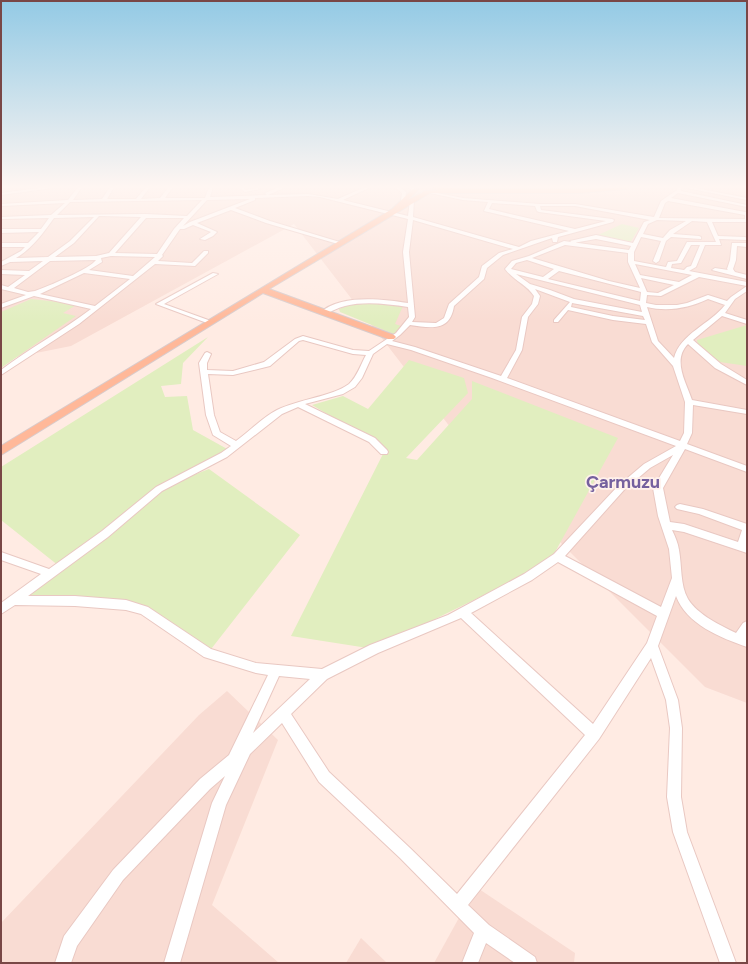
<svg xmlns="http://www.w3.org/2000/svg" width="748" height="964" font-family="Figtree,sans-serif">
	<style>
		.residential { fill: #f9dcd3 }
		.green { fill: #e1eebf }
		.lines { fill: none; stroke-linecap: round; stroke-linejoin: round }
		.minor-casing { stroke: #e9c8c2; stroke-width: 2 }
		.major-casing { stroke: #d9cbcb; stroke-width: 2 }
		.minor { fill: #fff; fill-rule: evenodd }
		.major { fill: #ffb899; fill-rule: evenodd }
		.labels { text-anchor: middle; stroke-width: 3.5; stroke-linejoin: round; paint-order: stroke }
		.district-label { font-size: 18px; font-weight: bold; fill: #75609e; stroke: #fff1eb }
	</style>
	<rect width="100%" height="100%" fill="#ffebe3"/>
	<g class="residential">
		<path d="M1,187H747V703L705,687L467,449L294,224L71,346L1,360Z"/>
		<path d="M227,691L278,740L212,905L279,963H1V923L199,715Z"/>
		<path d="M476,887L575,953L574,963H434Z"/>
		<path d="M361,938L387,963H346Z"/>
	</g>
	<g class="green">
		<path d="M622,224L639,228L630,243L596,236Z"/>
		<path d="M31,299L78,304L63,313L76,316L1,368V312Z"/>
		<path d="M373,302L403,306L395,324L401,326L394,334L340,312L339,309L348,305Z"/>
		<path d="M747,325V366L720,362L698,345L697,340Z"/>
		<path d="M208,337L183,363L181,384L161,386L165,397L187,396L193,430L229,450L165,486L209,469L300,535L208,653L126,605L21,600L59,566L1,520V467Z"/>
		<path d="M409,360L464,378L468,393L406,458L417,460L472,399V381L618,438L549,563L374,649L291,636L384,452L371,440L312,405L343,396L368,409Z"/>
	</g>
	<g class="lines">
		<g class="minor-casing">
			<g id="minor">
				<path d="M47,187H60L1,195V193Z"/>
				<path d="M78,187H82L73,200L102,199L110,187H114L107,199H136L146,187H150L141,199L160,198L169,187H173L165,198H205L209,187H213L210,197L267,195L265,193L280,187H286L268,195L308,194L338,199L365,187H371L343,200L408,216L410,200L414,199L413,217L519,247L531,241L569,231L484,211L488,202L463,200L425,192L427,191L463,198L540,204H575L654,217L661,201L677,190V187H681V191L747,205V207L678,193L671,198L745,212H747V222H712L718,236L745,237L747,238V240L719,239L721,245H705L696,267L689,271L747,282V286L699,277L661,296L647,295L646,303L656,305H677L687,303L708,295L727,301L731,297L747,286V291L735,299L725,313L747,320V324L722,316L693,340L721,364L747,380V385L715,368L688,344C672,360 686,382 692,400L747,410V414L693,405L692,433L687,444L747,466V472L685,449L663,488L670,522L684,524L738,542L742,530L699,514L677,509L675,507L677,505L680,504L703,509L747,524V553L684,532L672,530C675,536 678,543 679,550C682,566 680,585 688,599C698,615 720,625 736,633L743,623L747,621V647C721,638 686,624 676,596L658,646L678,700L682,728L681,797L687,832L736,963H720L673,832L667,797L670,728L666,700L651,658L599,739L468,905L489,925L535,957L537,963H515L486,943L478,963H462L474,933L400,858L319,782L282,723L250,754L226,805L180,963H164L212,803L225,776L210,789L123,880L77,946L71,963H55L64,936L113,870L200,779L229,755L268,675L256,673L204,657L141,614L126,610L75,606L15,605L1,614V603L41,574L1,560V552L49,569L102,531L156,487L221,453L231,446L213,435L206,415L199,363L205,353L207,352L211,354L207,363V370L233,371L264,362L295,339L303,336L353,350L369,351L396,333L409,317L408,307C387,304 365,301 345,306C337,308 331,312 324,314L321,312C341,294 383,299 408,303L403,252L408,219L320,197L308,196L255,198V200L235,208L270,221L343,243L338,244L266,223L231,210L197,223L217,232L213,236L205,240L200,239L211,232L193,225L184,229H180L162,255L163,256L158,261L192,263L204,251H208V253L195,266L155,264L79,324L1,375V370C30,348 62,331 91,309L34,296L1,308V304L26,295L1,289V285L8,287L25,275L1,274V270L29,271L43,261L10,262L1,266V262L21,251L25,247H1V243H28L39,232L1,233V229H41L49,218L1,219V217L51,215L65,203L1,206V204L68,200ZM250,199L190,222L183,226L207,200ZM202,200L187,216L146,214L57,215L70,202ZM668,201L745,215V219L659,218L665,203ZM492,203L535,206L537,211L539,212L606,221L575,229L489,209ZM540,206H575L650,220L644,222L633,243L596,235L570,241L573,243L596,239L631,246L629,250L564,241L529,256L512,261L505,269C513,280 527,285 534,296L532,304L522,317L516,350L501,376L415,347L392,341L400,335L410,325C431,328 450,332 454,306L484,279L487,268L503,255L552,238L553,242H557L558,237L613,222L614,220L612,219L541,210ZM99,216L141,217L109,253L96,256L55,257L74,243ZM94,217L70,241L48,257L16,258C32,249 43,233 54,218ZM146,218H184L174,229L157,254L115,253ZM413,220L513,249L499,253L482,266L479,277L449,304L444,318L436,323L412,322L415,317L409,252ZM657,220L686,221L670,230L663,238L643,234L648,224ZM692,221L707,222L716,242H687L677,261L668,262L666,267L634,261V252L641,237L661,241L653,261L656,263L659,261L666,241L671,237L701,239V237L699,236L673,234ZM565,245L628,253V262L640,288L609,281L532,258ZM691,245H700L691,266L687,267L684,270L671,268L672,264L681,263ZM111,256L155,257L133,276L89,270L102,262L101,258ZM96,260C91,268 47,287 35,291L28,292L14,288L50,261ZM527,260L554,269L543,277L511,269L516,263ZM635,264L692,275L679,282L640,275ZM559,271L641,292L640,301L548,279ZM84,273L130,279L95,306L40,294ZM516,274L640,305L642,312L574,299L550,290L530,284ZM641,278L674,285L658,293L647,292ZM535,289L570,302L554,320V322H558L568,310L613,320L646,324L652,342L673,366L685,402L684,433L680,441L507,378L522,350L528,317L538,304L540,296ZM708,299L725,305C710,324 680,334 674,358L658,341L647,307C668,312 689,308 708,299ZM572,303L643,316L645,320L613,316L571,307ZM303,340L353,354L366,355C361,364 357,377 349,384C331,397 299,399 277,410C263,417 249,432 236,441L220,432L214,415L208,374L233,375L270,366L299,341ZM387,344L411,350L492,378L676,446L644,464L618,486L554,554L524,574L448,615L370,645L322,669L256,663L211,649L148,607L126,600L75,596H28L108,537L162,491L227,457L282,414L298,407L369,442L381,454H387L388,452L387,450L375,438L305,404L343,394L355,387L362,378L373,354ZM673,455L653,488L658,516L669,549L672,578L661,607L565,556L624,490L650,468ZM558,562L657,616L647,643L593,724L471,613L532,580ZM461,618L585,735L457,894L410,848L329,772L291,714L327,679L378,653ZM279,676L310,679L253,733Z"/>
				<path d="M238,187H243L246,190L258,188L260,189L245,192Z"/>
				<path d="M395,187H400L406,192L405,201H401L402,193Z"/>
				<path d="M407,187H412L417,190L413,191Z"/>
				<path d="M682,187H691L747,198V200Z"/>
				<path d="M732,243H747V247L737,246L736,260L733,269L735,272L747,275V279L712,270L715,268L728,270L727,269L730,260Z"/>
				<path d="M213,273L218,274L164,304L211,321V323H207L156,304Z"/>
			</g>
		</g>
		<g class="major-casing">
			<path id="major" d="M433,187L474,189H580L629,187L626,189L580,193H430L269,289L394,335L396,337L394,339H388L263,293L1,455V446L392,209L413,189L418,190L408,200L425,191L438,190L433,189Z"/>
		</g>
		<use href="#minor" class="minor"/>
		<use href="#major" class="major"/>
	</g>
	<linearGradient id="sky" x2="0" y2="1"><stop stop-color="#93cae5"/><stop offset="0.58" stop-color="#fff6f2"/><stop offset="1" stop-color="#fff6f2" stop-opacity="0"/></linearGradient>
	<rect width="748" height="322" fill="url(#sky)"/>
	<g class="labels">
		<g class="district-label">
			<text x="623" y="488">Çarmuzu</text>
		</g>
	</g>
	<rect width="748" height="964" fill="none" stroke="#794746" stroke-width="4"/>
</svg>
